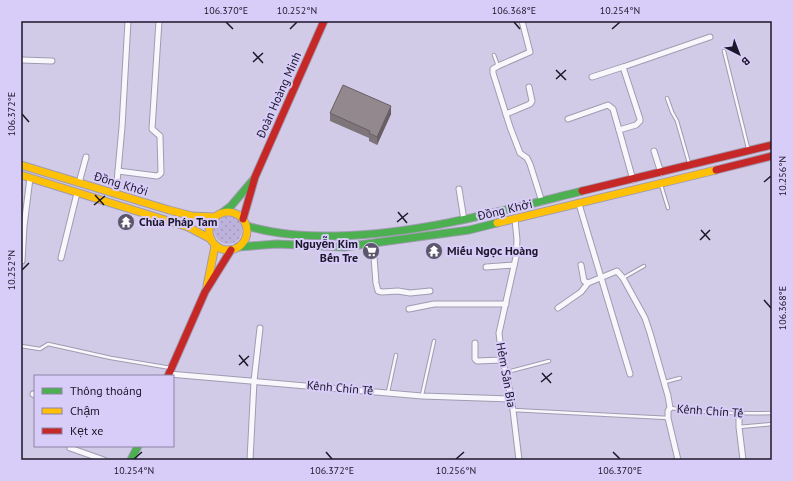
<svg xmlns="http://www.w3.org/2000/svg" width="793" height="481" font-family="'PT Sans',sans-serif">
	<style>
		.park { fill: url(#park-dots) }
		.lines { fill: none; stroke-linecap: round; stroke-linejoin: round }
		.lane-casing { stroke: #a09bb1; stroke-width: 4.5 }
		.street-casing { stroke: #a09bb1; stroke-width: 7 }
		.fast-casing { stroke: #a09bb1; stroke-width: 9 }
		.slow-casing { stroke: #a09bb1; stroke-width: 9 }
		.jam-casing { stroke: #a09bb1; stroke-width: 9 }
		.lane { stroke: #f8f7fb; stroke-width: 2.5 }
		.street { stroke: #f8f7fb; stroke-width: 5 }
		.fast { stroke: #4caf50; stroke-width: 7 }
		.slow { stroke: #ffc107; stroke-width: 7 }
		.jam { stroke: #c62828; stroke-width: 7 }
		.wall { fill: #7e757a }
		.shaded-wall { fill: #675f63 }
		.building { fill: #93888e; stroke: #675f63 }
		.ticks { fill: none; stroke: #1c172a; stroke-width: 1.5 }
		.labels { text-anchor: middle; stroke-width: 4; stroke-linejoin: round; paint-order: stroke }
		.street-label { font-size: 12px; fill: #1c172a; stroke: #d8cdf9 }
		.poi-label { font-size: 12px; font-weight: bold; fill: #1c172a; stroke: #d8cdf9; text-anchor: start }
		.neatline { fill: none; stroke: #1c172a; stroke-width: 1.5 }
		.ticks-label { font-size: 10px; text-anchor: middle; fill: #1c172a }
	</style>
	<defs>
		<pattern id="park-dots" width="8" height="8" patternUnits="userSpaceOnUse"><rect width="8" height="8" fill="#bdb2db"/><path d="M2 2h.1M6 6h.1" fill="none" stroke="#a298bc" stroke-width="1.8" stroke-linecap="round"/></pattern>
	</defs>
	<rect width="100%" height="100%" fill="#d2cbe7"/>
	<circle class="park" cx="228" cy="230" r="14"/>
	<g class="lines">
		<g class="lane-casing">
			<g id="lane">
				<path d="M724,51L748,148"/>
				<path d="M494,55L498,66"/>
				<path d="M667,98L672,112L677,121L689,163"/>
				<path d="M661,185L668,208"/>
				<path d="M623,278L644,266"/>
				<path d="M21,346L40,349L48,344L111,358L171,368"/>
				<path d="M507,372L549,361"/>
				<path d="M665,382L680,378"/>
				<path d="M388,392L396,355"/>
				<path d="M422,395L434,341"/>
				<path d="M670,408C706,413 736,414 772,413"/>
				<path d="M513,410L668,418"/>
				<path d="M739,427L772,424"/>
			</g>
		</g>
		<g class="street-casing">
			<g id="street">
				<path d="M522,21L530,52L498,66L493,69V73L510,127L520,153L527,158L530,164L542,202"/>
				<path d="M21,60L52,61"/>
				<path d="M592,77L623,67"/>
				<path d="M506,114L530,104L532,101L529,87"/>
				<path d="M568,119L608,105L613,109L619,130"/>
				<path d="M654,151L661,173"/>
				<path d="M118,171L157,176L159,175L161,173L160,136L152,129L159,21"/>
				<path d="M633,180L619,130L636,125L640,121V119L623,67L710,37"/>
				<path d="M79,183L86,157"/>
				<path d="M459,189L464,220"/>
				<path d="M116,193L122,127L128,21"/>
				<path d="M579,204L630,374"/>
				<path d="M515,219L517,240L516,257L499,333L502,360L506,372L513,410L519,460"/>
				<path d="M373,244L376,283L378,291L382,292L398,291L410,293L430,291"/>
				<path d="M61,258L77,193"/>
				<path d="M22,261L24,226L30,178"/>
				<path d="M581,265L584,281L588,283L617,271L623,278L645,318L650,333L668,396L670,408L668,411V418L678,460"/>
				<path d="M486,267L514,265"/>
				<path d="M558,308L581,292L588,283"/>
				<path d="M409,309L434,304H506"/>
				<path d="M475,343V359L477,361L502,360"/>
				<path d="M169,374L422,396L510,399"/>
				<path d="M33,394L35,395"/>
				<path d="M739,414V427L743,460"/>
				<path d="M70,448L104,460"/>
				<path d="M250,460L254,381L260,328"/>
			</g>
		</g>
		<g class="fast-casing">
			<g id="fast">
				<path d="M223,212L231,206L254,179"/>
				<path d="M247,226C277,235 306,236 337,236C420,234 502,211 582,191"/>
				<path d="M238,247L277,244L344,247L469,230L497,223"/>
				<path d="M131,460L138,446"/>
			</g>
		</g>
		<g class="slow-casing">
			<g id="slow">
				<path d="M21,165L169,210L192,216L215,217"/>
				<path d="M21,175L188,227L211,239"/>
				<circle cx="228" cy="231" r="19"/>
				<path d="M497,223L716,170"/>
				<path d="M207,286L215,246"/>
			</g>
		</g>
		<g class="jam-casing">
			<g id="jam">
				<path d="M716,170L772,156"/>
				<path d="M582,191L772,145"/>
				<path d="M243,219L255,177L324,21"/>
				<path d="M168,376L205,292L231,250"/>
			</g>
		</g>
		<use href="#lane" class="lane"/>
		<use href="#street" class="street"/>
		<use href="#fast" class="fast"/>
		<use href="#slow" class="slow"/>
		<use href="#jam" class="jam"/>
	</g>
	<path class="wall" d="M330,113L391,114L377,145L369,141V138L330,121Z"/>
	<path class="shaded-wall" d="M391,106V114L377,145V137Z"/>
	<path class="building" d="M343,85L391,106L377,137L369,133L370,131L330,113Z"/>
	<path class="ticks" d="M226,22L233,29M514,22L520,29M290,29L297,22M612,29L620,22M253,52L263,63M253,62L263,53M556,70L566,80M556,79L566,70M22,114L29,122M764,182L771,176M95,195L104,205M94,205L105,196M398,212L407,223M397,222L408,213M701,230L710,240M700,240L710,230M22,270L29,263M764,300L771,308M239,355L248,366M239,365L249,356M542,373L551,383M541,382L552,373M326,452L332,459M613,452L620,459M134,459L142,452M456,459L464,452"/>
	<defs>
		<g id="temple-disc" transform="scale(0.9)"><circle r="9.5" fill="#5c566c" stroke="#d8cdf9"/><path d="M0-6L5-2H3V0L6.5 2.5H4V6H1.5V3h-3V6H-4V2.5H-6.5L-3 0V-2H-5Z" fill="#fff"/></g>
		<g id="supermarket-disc" transform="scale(0.9)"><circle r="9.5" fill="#5c566c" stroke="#d8cdf9"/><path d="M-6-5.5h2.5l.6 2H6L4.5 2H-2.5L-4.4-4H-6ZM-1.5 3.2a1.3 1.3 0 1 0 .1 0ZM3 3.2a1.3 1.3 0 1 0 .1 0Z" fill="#fff"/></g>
	</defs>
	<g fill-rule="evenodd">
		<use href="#temple-disc" x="126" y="222"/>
		<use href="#supermarket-disc" x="371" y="251"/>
		<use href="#temple-disc" x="434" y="251"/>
	</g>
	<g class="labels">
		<g class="street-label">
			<text transform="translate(279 95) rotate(-66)" y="4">Đoàn Hoàng Minh</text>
			<text transform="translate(121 184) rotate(17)" y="4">Đồng Khởi</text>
			<text transform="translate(505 210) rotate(-13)" y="4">Đồng Khởi</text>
			<text transform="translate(506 375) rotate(80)" y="4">Hẻm Sân Bia</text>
			<text transform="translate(340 388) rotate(5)" y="4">Kênh Chín Tế</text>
			<text transform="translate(710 411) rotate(4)" y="4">Kênh Chín Tế</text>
		</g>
		<g class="poi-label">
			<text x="139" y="226">Chùa Pháp Tam</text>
			<text x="358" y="248" text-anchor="end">Nguyễn Kim<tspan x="358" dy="14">Bến Tre</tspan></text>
			<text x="447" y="255">Miếu Ngọc Hoàng</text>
		</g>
	</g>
	<rect width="793" height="481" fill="none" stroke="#d8cdf9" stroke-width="44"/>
	<rect x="34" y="375" width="140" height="72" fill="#d8cdf9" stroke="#8d84a6"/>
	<rect x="42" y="388" width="20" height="6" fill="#4caf50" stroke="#8d84a6"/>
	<text x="70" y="395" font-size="12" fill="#1c172a">Thông thoáng</text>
	<rect x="42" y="408" width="20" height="6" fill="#ffc107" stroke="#8d84a6"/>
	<text x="70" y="415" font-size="12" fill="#1c172a">Chậm</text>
	<rect x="42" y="428" width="20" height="6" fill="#c62828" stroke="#8d84a6"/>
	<text x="70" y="435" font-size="12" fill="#1c172a">Kẹt xe</text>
	<g transform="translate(739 54) rotate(138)" stroke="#d8cdf9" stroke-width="3" paint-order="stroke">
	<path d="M0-3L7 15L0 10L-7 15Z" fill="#1c172a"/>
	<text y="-6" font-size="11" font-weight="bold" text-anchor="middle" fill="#1c172a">B</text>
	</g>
	<rect x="22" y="22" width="749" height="437" class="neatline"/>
	<g class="ticks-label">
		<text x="226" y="14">106.370°E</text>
		<text x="297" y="14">10.252°N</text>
		<text x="514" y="14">106.368°E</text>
		<text x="620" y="14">10.254°N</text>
		<text transform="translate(11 114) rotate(-90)" y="4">106.372°E</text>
		<text transform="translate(782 176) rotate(-90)" y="4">10.256°N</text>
		<text transform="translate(11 270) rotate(-90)" y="4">10.252°N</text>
		<text transform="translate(782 308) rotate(-90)" y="4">106.368°E</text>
		<text x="134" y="474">10.254°N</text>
		<text x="332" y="474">106.372°E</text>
		<text x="456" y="474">10.256°N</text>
		<text x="620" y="474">106.370°E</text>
	</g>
</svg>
